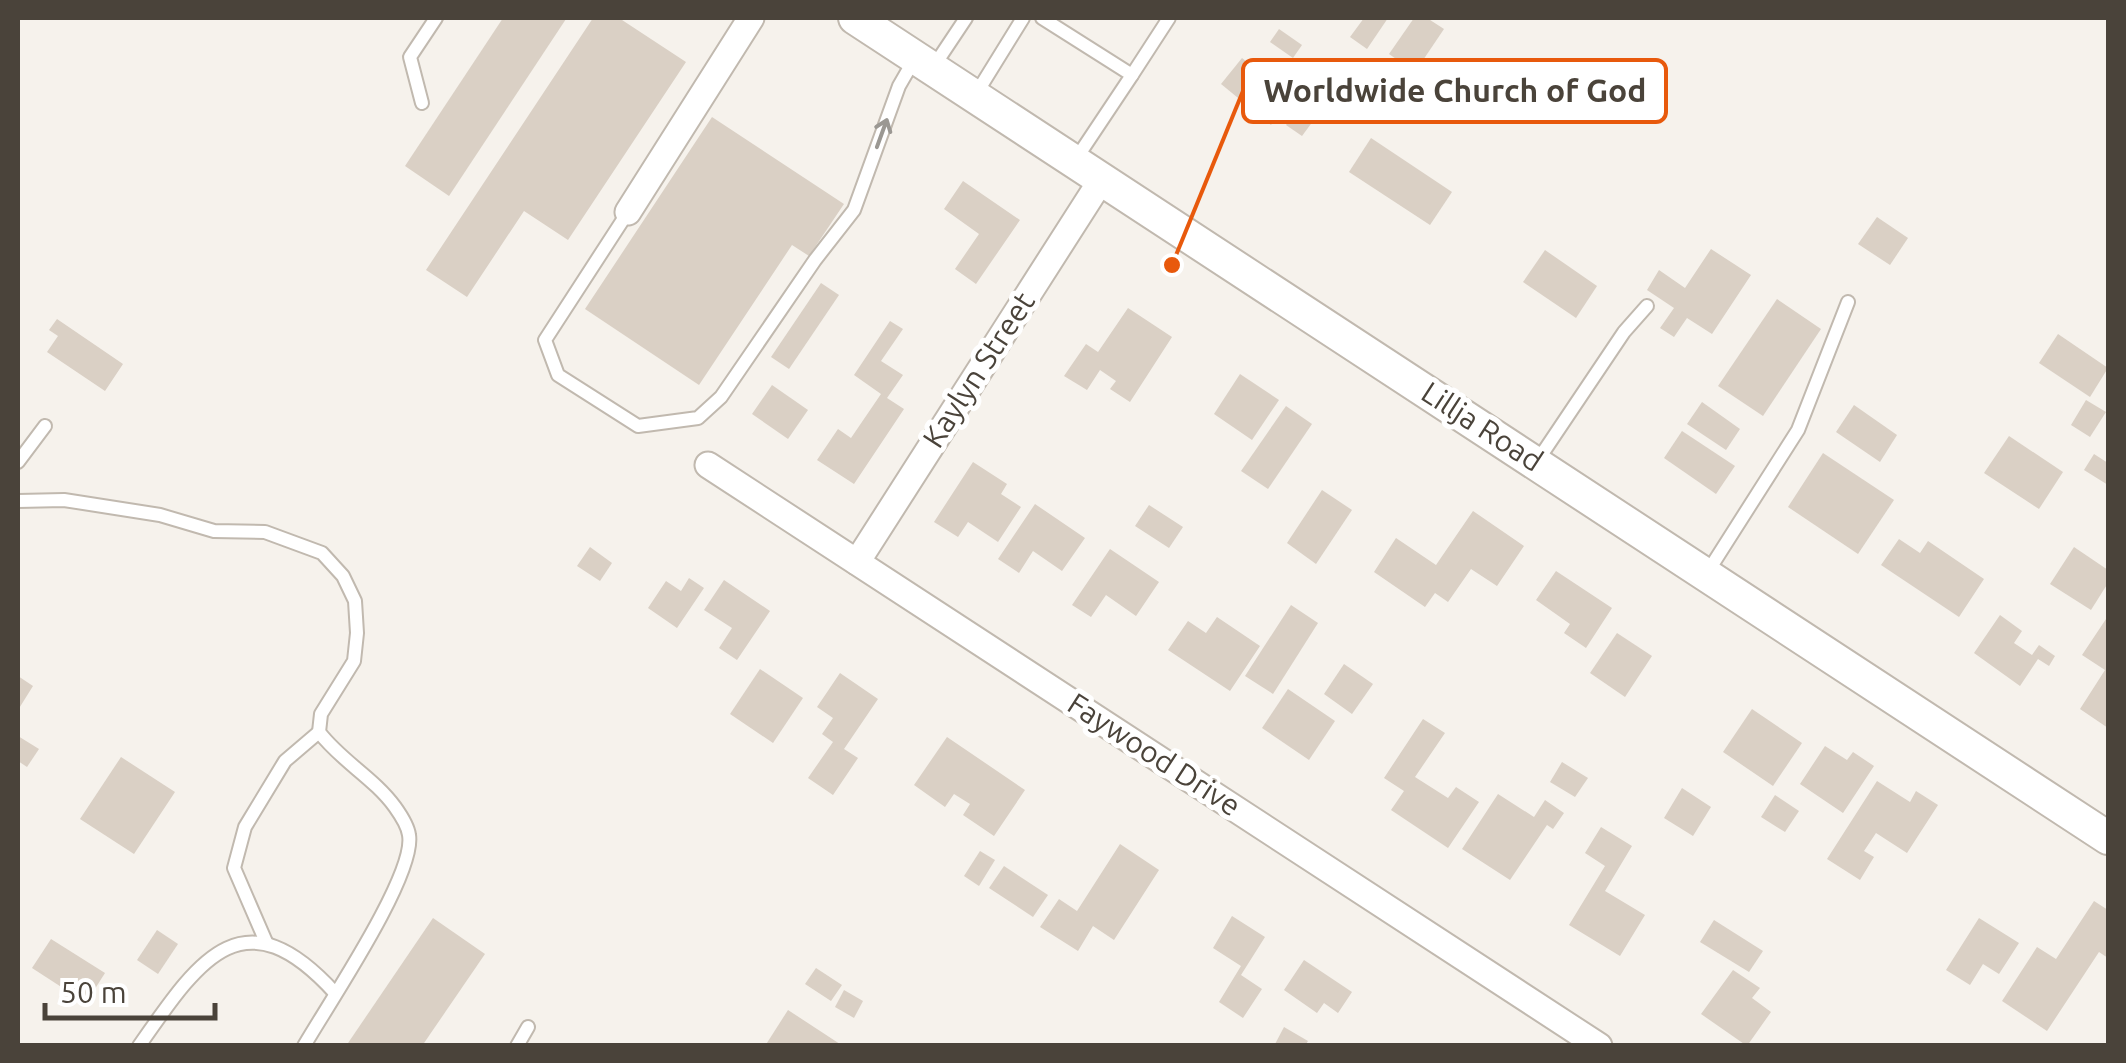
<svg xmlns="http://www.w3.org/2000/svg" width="2126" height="1063" font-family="Ubuntu,sans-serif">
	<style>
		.building { fill: #dad0c5 }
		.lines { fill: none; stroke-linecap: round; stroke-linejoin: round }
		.service-casing { stroke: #c1b9af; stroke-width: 16 }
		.minor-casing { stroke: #c1b9af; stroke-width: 29 }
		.tertiary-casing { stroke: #c1b9af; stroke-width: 36 }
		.service { stroke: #fff; stroke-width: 12 }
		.minor { stroke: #fff; stroke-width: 25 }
		.tertiary { stroke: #fff; stroke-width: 32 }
		.oneway { stroke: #9b9893 }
		.labels { text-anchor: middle; stroke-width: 10; stroke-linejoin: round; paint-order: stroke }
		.street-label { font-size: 30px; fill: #4a433a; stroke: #fff }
		.leader { fill: none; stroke: #e8590c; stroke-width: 4 }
		.callout-dot { fill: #e8590c; stroke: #fff; stroke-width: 4 }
		.callout { fill: #fff; stroke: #e8590c; stroke-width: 4 }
		.callout-label { font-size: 32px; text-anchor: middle; font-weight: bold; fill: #4a433a }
	</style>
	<rect width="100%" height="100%" fill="#f6f2ec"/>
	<g class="building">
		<path d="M503,18L566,19L449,196L405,166Z"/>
		<path d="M593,18H619L686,62L568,240L524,211L467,297L426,270Z"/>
		<path d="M1364,18H1388L1367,49L1350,37Z"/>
		<path d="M1414,18H1427L1444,29L1415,72L1389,54Z"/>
		<path d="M1279,29L1302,45L1293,58L1270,42Z"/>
		<path d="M1242,58L1292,98L1271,125L1221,84Z"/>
		<path d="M1303,101L1319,113L1302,136L1286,125Z"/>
		<path d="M712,117L844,204L809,256L792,245L699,385L585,309Z"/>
		<path d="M1371,138L1452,192L1430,225L1349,172Z"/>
		<path d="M963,181L1020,220L976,284L955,269L979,234L944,209Z"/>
		<path d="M1877,217L1908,238L1890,265L1858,244Z"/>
		<path d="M1711,249L1751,275L1712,334L1687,318L1674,337L1660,328L1674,308L1647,290L1659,270L1685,288Z"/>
		<path d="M1545,250L1597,286L1576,318L1523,282Z"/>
		<path d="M821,283L839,295L789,369L771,357Z"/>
		<path d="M1777,299L1821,329L1763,416L1718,386Z"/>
		<path d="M1128,308L1172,337L1130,402L1110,389L1116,381L1100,370L1087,390L1064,376L1086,344L1098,352Z"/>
		<path d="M57,319L123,364L105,391L47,352L58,336L49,330Z"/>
		<path d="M890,321L903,329L881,361L903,375L887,398L904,409L854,484L817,460L838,429L851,438L881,394L854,375Z"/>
		<path d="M2058,334L2108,368L2090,397L2039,363Z"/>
		<path d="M1240,374L1279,400L1252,440L1214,414Z"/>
		<path d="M772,385L808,410L788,439L752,414Z"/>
		<path d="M2086,400L2106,412L2090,437L2071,425Z"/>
		<path d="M1702,402L1740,429L1726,450L1687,424Z"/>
		<path d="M1854,405L1897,435L1880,462L1836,432Z"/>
		<path d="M1286,406L1312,424L1268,489L1241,471Z"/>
		<path d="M1682,431L1735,466L1716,494L1664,458Z"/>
		<path d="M2009,436L2063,472L2039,509L1984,473Z"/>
		<path d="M1823,453L1894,500L1858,554L1788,507Z"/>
		<path d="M2094,454L2108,463V485L2084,470Z"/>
		<path d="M973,462L1007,484L1001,494L1021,507L998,542L968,522L958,537L934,522Z"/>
		<path d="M1322,490L1352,510L1316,564L1287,543Z"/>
		<path d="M1035,504L1085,538L1062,571L1033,551L1019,573L998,559Z"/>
		<path d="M1149,505L1183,527L1169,548L1135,526Z"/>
		<path d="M1473,511L1524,546L1497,586L1471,569L1448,602L1435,593L1425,607L1374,572L1396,538L1436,565Z"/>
		<path d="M1899,539L1920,553L1928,541L1984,579L1959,617L1881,565Z"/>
		<path d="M590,547L612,563L600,581L577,566Z"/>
		<path d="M2074,547L2108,570V583L2091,610L2050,584Z"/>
		<path d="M1110,549L1159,582L1136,616L1106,595L1091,617L1072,605Z"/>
		<path d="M1556,571L1612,608L1586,648L1564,633L1570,624L1536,600Z"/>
		<path d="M689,578L704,588L677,628L648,608L666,581L681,591Z"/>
		<path d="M724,580L770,611L737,660L719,648L732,628L704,610Z"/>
		<path d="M1291,605L1318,623L1273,694L1245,676Z"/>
		<path d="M2000,615L2022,631L2014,643L2032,655L2039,645L2055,656L2049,666L2038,659L2020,686L1974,653Z"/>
		<path d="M2108,616V728L2080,709L2105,670L2082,655Z"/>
		<path d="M1217,617L1260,646L1230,691L1168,650L1188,621L1206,633Z"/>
		<path d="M1617,633L1652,656L1625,697L1590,673Z"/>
		<path d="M1344,664L1373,684L1352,714L1324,694Z"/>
		<path d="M760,669L803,698L773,743L730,714Z"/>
		<path d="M840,673L878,699L844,749L858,758L833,795L808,778L833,742L822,734L833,718L817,707Z"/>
		<path d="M18,676L33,686L18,710Z"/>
		<path d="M1288,689L1335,721L1309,760L1262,728Z"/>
		<path d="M1752,709L1802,743L1773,786L1723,752Z"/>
		<path d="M1423,719L1445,733L1415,777L1448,798L1456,787L1479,802L1448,848L1391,810L1404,791L1384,778Z"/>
		<path d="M18,736L39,749L27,767L18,761Z"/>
		<path d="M947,737L1025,790L994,836L963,815L970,804L954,794L945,807L914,785Z"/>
		<path d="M1825,746L1847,760L1853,752L1874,766L1843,813L1800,784Z"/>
		<path d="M121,757L175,792L134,854L80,819Z"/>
		<path d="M1562,762L1588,778L1575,797L1550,782Z"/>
		<path d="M1877,781L1910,802L1916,791L1938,805L1907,853L1876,833L1864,851L1874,857L1860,880L1827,859Z"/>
		<path d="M1682,788L1711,807L1693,836L1664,818Z"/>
		<path d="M1498,794L1534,817L1545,800L1564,813L1553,829L1547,825L1510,880L1462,849Z"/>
		<path d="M1775,795L1799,811L1785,832L1761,817Z"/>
		<path d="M1601,827L1632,846L1605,891L1645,915L1620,956L1569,925L1605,866L1585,853Z"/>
		<path d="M1120,844L1159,870L1114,940L1093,926L1078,951L1040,927L1059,899L1077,911Z"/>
		<path d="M980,851L995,860L979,886L964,876Z"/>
		<path d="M1004,866L1048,895L1033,917L989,888Z"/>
		<path d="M2094,901L2108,910V958L2099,952L2047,1031L2002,1001L2037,947L2056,959Z"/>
		<path d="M1232,916L1265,937L1241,975L1262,989L1243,1018L1219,1002L1241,966L1213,948Z"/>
		<path d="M433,918L485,954L422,1046H346Z"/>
		<path d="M1979,918L2019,943L1999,974L1983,964L1970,985L1946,970Z"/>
		<path d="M1714,920L1763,951L1749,972L1700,942Z"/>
		<path d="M157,930L178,944L158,974L137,960Z"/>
		<path d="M51,939L105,973L86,1003L32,968Z"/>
		<path d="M1304,960L1352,992L1338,1013L1324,1003L1317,1013L1284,990Z"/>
		<path d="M816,968L842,985L831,1001L805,984Z"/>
		<path d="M1733,970L1760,988L1752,998L1771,1012L1747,1046L1701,1014Z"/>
		<path d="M844,990L863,1001L854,1018L835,1007Z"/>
		<path d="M788,1010L843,1046H765Z"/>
		<path d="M1284,1027L1308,1041L1305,1046H1274Z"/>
	</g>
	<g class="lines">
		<g class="service-casing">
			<g id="service">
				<path d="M1042,18L1132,75L1076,159"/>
				<path d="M934,66L966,18"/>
				<path d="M1132,75L1169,18"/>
				<path d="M976,94L1023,18"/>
				<path d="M422,103L410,57L436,18"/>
				<path d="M628,212L545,340L558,375L638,426L698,418L721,397L815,260L854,210L899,86L914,60"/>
				<path d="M18,462L45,426"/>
				<path d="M1536,463L1624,332L1647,306"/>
				<path d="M18,501L64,500L160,515L214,531L265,532L322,553L343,576L355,601L357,633L354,661L321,714L319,732C341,761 374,778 395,807C400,814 408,827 409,835C416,875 327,1006 304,1046"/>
				<path d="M1707,573L1798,430L1848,302"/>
				<path d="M266,942L234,868L245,827L285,761L319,732"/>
				<path d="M139,1046C199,960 243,892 335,993"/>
				<path d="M517,1046L528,1027"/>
			</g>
		</g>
		<g class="minor-casing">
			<g id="minor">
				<path d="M628,212L751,18"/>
				<path d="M708,465L1599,1046"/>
				<path d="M857,562L1102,179"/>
			</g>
		</g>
		<g class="tertiary-casing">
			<path id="tertiary" d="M855,18L2108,838"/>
		</g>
		<use href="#service" class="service"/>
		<use href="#minor" class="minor"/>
		<use href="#tertiary" class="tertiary"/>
	</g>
	<defs><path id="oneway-shaft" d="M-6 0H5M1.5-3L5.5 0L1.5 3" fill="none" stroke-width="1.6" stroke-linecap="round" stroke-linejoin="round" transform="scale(2.5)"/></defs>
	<use class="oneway" href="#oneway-shaft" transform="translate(882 133) rotate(-70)"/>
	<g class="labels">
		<g class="street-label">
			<text transform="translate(979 370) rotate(-57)" y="10">Kaylyn Street</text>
			<text transform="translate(1482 427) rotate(33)" y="10">Lillja Road</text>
			<text transform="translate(1154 755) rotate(33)" y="10">Faywood Drive</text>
		</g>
	</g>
	<path class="leader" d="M1172 265L1243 91"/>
	<circle class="callout-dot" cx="1172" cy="265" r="10"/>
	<rect class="callout" x="1243" y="60" width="423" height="62" rx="10"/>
	<g class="callout-label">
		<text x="1455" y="102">Worldwide Church of God</text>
	</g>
	<rect width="2126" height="1063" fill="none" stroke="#4a433a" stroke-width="40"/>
	<path d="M45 1003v15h170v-15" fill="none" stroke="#4a433a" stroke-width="5"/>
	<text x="60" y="1003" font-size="30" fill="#4a433a" stroke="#ffffff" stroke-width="8" paint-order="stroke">50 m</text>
</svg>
